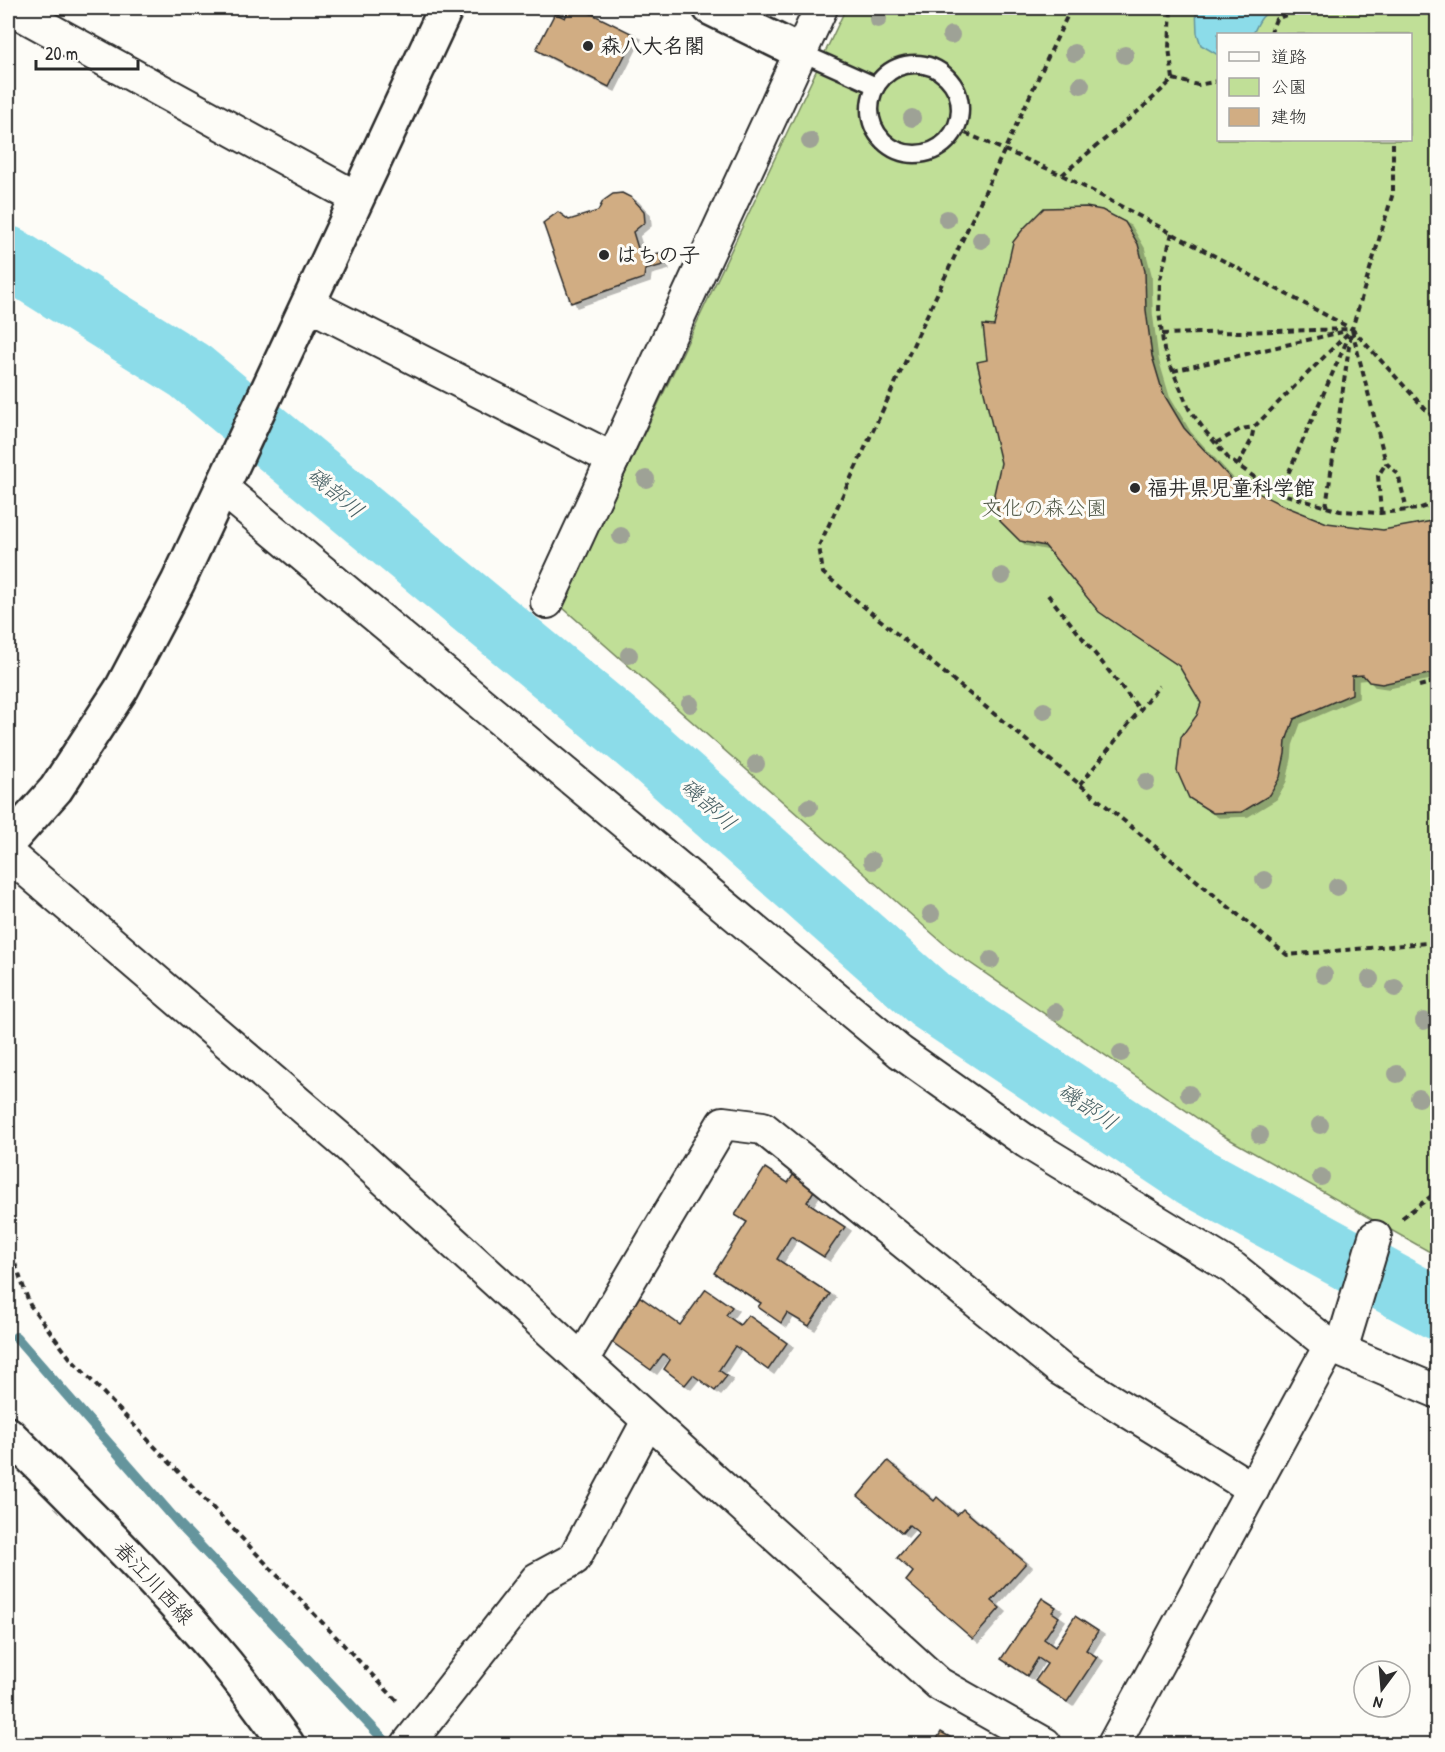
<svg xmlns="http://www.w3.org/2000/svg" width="1445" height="1752" font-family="'Patrick Hand','Klee One',sans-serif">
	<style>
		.green { fill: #c0df97; stroke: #768561; stroke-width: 1.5; fill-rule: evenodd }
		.water { fill: #8cdce9; stroke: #65959d; stroke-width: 1.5 }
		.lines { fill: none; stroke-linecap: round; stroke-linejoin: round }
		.stream { stroke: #65959d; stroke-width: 10 }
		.river { stroke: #8cdce9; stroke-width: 62 }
		.building { fill: #d1ad83; stroke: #2b2b2b; stroke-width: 1.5; filter: url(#shadow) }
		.lane-casing { stroke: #2b2b2b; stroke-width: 21 }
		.street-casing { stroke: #2b2b2b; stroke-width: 36 }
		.secondary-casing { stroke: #2b2b2b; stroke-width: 38 }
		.path { stroke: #2b2b2b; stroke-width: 4; stroke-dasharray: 6 4.5; stroke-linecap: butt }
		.lane { stroke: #fdfcf7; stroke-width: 16 }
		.street { stroke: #fdfcf7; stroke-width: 32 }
		.secondary { stroke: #fdfcf7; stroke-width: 33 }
		.tree { fill: #9ea296 }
		.poi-dot { fill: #2b2b2b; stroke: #fdfcf7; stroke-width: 2 }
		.labels { text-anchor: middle; stroke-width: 6; stroke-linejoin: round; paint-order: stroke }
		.poi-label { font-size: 21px; font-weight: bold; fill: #2b2b2b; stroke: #fdfcf7; text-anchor: start }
		.park-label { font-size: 21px; fill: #505846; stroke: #fdfcf7 }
		.street-label { font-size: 21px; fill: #2b2b2b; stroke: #fdfcf7 }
		.water-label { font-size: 22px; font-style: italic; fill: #486064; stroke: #fdfcf7 }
	</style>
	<defs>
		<filter id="shadow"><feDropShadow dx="6" dy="4" stdDeviation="0" flood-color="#0004"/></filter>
	</defs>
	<rect width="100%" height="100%" fill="#fdfcf7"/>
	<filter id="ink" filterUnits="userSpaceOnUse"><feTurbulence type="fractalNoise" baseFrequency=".0167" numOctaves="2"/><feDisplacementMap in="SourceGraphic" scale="12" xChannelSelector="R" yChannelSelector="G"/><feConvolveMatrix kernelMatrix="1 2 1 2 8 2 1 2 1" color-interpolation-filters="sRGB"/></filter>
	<g filter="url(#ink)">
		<path class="green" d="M846,8H1437V1256L1222,1135L951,950L562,607ZM1218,34H1410V140H1218Z"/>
		<path class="water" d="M1196,8H1278C1263,12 1259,20 1253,34H1218V55L1201,45L1197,33Z"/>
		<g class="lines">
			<path class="stream" d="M16,1337L182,1527L388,1744"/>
			<path class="river" d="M8,257L190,371L649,751L931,1001L1194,1176L1438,1309"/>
		</g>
		<g class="building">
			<path d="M570,8H580L635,35L609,87L536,50L555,13L565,18Z"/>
			<path d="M622,193L632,198L644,211L645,222L633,232L641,258L659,253L663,265L645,270L644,278L571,303L543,223L558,212L569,220L598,211L603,201L613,194Z"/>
			<path d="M1086,207L1102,210L1125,222L1138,244L1145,271L1146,310L1152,356L1163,393L1184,428L1232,480L1282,505L1327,523L1383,530L1438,520V672L1382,684L1369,682L1363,675L1352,676V694L1294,719L1286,741L1285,754L1280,777L1270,795L1242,812L1213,813L1189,798L1177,771L1181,737L1197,715L1201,703L1179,666L1099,612L1045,546L1020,541L1000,521L994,494L1001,463L977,362L987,360L983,325L994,326L1013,242L1024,228L1044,208Z"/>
			<path d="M765,1168L788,1183L793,1175L815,1189L807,1202L845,1227L824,1257L791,1236L777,1259L830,1294L809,1326L787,1313L781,1323L758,1307L761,1303L714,1273L747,1222L735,1215Z"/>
			<path d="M706,1289L732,1307L726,1315L740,1325L748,1315L787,1343L768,1370L735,1346L719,1370L727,1376L715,1391L693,1375L685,1385L664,1369L670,1360L663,1354L651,1370L605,1337L636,1294L680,1325Z"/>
			<path d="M888,1461L934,1501L937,1497L957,1515L963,1509L1026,1563L992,1601L1000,1608L973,1639L906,1581L913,1572L897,1558L919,1533L909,1525L902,1533L858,1496Z"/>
			<path d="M1042,1598L1056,1607L1052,1612L1059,1617L1044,1639L1055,1647L1075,1616L1098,1631L1086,1650L1097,1657L1067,1702L1035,1681L1047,1664L1038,1658L1027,1676L1001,1659Z"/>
			<path d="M941,1732L962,1744H934Z"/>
		</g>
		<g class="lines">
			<g class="lane-casing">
				<g id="lane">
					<path d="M800,52L876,86"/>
					<circle cx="915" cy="109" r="45"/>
				</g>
			</g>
			<g class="street-casing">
				<g id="street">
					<path d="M10,8L357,198"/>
					<path d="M308,304L613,459"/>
					<path d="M222,488L900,1052L1027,1142L1233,1268L1330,1346L1438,1392"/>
					<path d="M547,602L821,8"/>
					<path d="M8,854L346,1144L582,1360L939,1684L1045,1744"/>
					<path d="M582,1360L723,1123L763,1128L1060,1369L1253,1489"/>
					<path d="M408,1744L537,1579L574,1559L648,1421"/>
					<path d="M1114,1744L1330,1346L1344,1340L1375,1237"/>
				</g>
			</g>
			<g class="secondary-casing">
				<g id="secondary">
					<path d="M710,8L800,52"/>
					<path d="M8,843L56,789L122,688L178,582L446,8"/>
					<path d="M8,1434C80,1506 154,1578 220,1656C244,1684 265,1715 287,1744"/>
				</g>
			</g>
			<g class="path">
				<path d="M1071,8L819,546L823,573L1287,955L1438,942"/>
				<path d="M1271,34L1272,29L1276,19L1304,8"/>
				<path d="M1173,79L1198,85L1218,81"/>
				<path d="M956,129L1062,175C1099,143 1139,113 1173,79L1169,48L1171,8"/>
				<path d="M1062,175L1352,329L1393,193V140"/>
				<path d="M1172,233L1160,279L1159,312L1164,350L1189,409L1206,432L1229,459L1257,479L1286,495L1340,511L1381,513L1418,509L1438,502"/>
				<path d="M1352,330L1386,463L1398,474L1407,510"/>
				<path d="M1162,334L1352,329L1438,423"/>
				<path d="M1173,371L1342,332"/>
				<path d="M1216,443L1241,429L1254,427"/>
				<path d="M1238,465L1251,441L1254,427L1351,330"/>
				<path d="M1280,492L1349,336"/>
				<path d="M1326,507L1351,333"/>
				<path d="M1381,513L1378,476L1386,463"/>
				<path d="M1048,595L1140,710"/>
				<path d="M1419,686L1438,681"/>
				<path d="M1080,785L1159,686"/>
				<path d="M1402,1218L1438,1191"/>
				<path d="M8,1244L30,1305L70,1358L399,1703"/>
			</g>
			<use href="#lane" class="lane"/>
			<use href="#street" class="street"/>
			<use href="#secondary" class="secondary"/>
		</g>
		<g class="tree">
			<circle cx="878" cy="19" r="9"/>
			<circle cx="951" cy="35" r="9"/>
			<circle cx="1074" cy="53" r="9"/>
			<circle cx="1125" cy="55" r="9"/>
			<circle cx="1081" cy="85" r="9"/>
			<circle cx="912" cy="118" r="9"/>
			<circle cx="810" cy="141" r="9"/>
			<circle cx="947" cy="219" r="9"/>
			<circle cx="981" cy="240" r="9"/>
			<circle cx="646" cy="479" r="9"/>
			<circle cx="621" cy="536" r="9"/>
			<circle cx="1002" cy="576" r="9"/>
			<circle cx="629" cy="655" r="9"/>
			<circle cx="690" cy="704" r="9"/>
			<circle cx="1044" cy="711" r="9"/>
			<circle cx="756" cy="764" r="9"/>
			<circle cx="1146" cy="782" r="9"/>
			<circle cx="809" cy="807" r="9"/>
			<circle cx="872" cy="861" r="9"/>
			<circle cx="1264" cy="880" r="9"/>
			<circle cx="1337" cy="887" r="9"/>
			<circle cx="931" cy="914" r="9"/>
			<circle cx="991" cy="960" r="9"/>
			<circle cx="1324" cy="975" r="9"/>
			<circle cx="1370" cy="979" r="9"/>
			<circle cx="1395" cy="988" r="9"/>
			<circle cx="1055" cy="1012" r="9"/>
			<circle cx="1424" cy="1021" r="9"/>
			<circle cx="1121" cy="1053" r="9"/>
			<circle cx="1397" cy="1074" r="9"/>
			<circle cx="1189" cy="1094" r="9"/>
			<circle cx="1419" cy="1098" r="9"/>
			<circle cx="1320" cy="1125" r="9"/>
			<circle cx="1260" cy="1135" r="9"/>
			<circle cx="1321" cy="1177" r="9"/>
		</g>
	</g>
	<g class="poi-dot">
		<circle cx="588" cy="46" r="6"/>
		<circle cx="604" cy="255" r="6"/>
		<circle cx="1135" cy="488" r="6"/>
	</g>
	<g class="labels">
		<g class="poi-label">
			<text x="600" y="53">森八大名閣</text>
			<text x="616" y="262">はちの子</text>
			<text x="1147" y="495">福井県児童科学館</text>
		</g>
		<g class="park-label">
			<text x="1044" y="515">文化の森公園</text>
		</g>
		<g class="street-label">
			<text transform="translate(154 1583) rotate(47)" y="7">春江川西線</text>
		</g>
		<g class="water-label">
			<text transform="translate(336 492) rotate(40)" y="8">磯部川</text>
			<text transform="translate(709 804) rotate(42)" y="8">磯部川</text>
			<text transform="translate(1088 1106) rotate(34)" y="8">磯部川</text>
		</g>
	</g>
	<rect width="1445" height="1752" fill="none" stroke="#fdfcf7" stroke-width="30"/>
	<rect x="15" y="15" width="1415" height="1722" fill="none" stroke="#2b2b2b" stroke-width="2" filter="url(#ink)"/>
	<rect x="1217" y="33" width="195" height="108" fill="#fdfcf7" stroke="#a9a8a5" stroke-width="1.5"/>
	<rect x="1229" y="52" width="30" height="9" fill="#fdfcf7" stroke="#a9a8a5" stroke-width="1.5"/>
	<text x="1271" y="63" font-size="18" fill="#2b2b2b">道路</text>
	<rect x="1229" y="78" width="30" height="18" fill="#c0df97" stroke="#a9a8a5" stroke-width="1.5"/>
	<text x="1271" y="93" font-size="18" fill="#2b2b2b">公園</text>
	<rect x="1229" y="108" width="30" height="18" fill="#d1ad83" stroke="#a9a8a5" stroke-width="1.5"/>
	<text x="1271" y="123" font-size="18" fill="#2b2b2b">建物</text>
	<g transform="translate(1382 1689) rotate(196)"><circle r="28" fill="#fdfcf7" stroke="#a9a8a5" stroke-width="1.5"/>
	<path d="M0-4.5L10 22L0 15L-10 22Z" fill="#2b2b2b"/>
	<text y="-9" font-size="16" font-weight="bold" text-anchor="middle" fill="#2b2b2b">N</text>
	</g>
	<path d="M36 60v9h102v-9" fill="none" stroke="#2b2b2b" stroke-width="3"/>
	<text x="45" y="60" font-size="18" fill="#2b2b2b" stroke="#fdfcf7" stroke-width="4.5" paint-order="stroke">20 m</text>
</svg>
